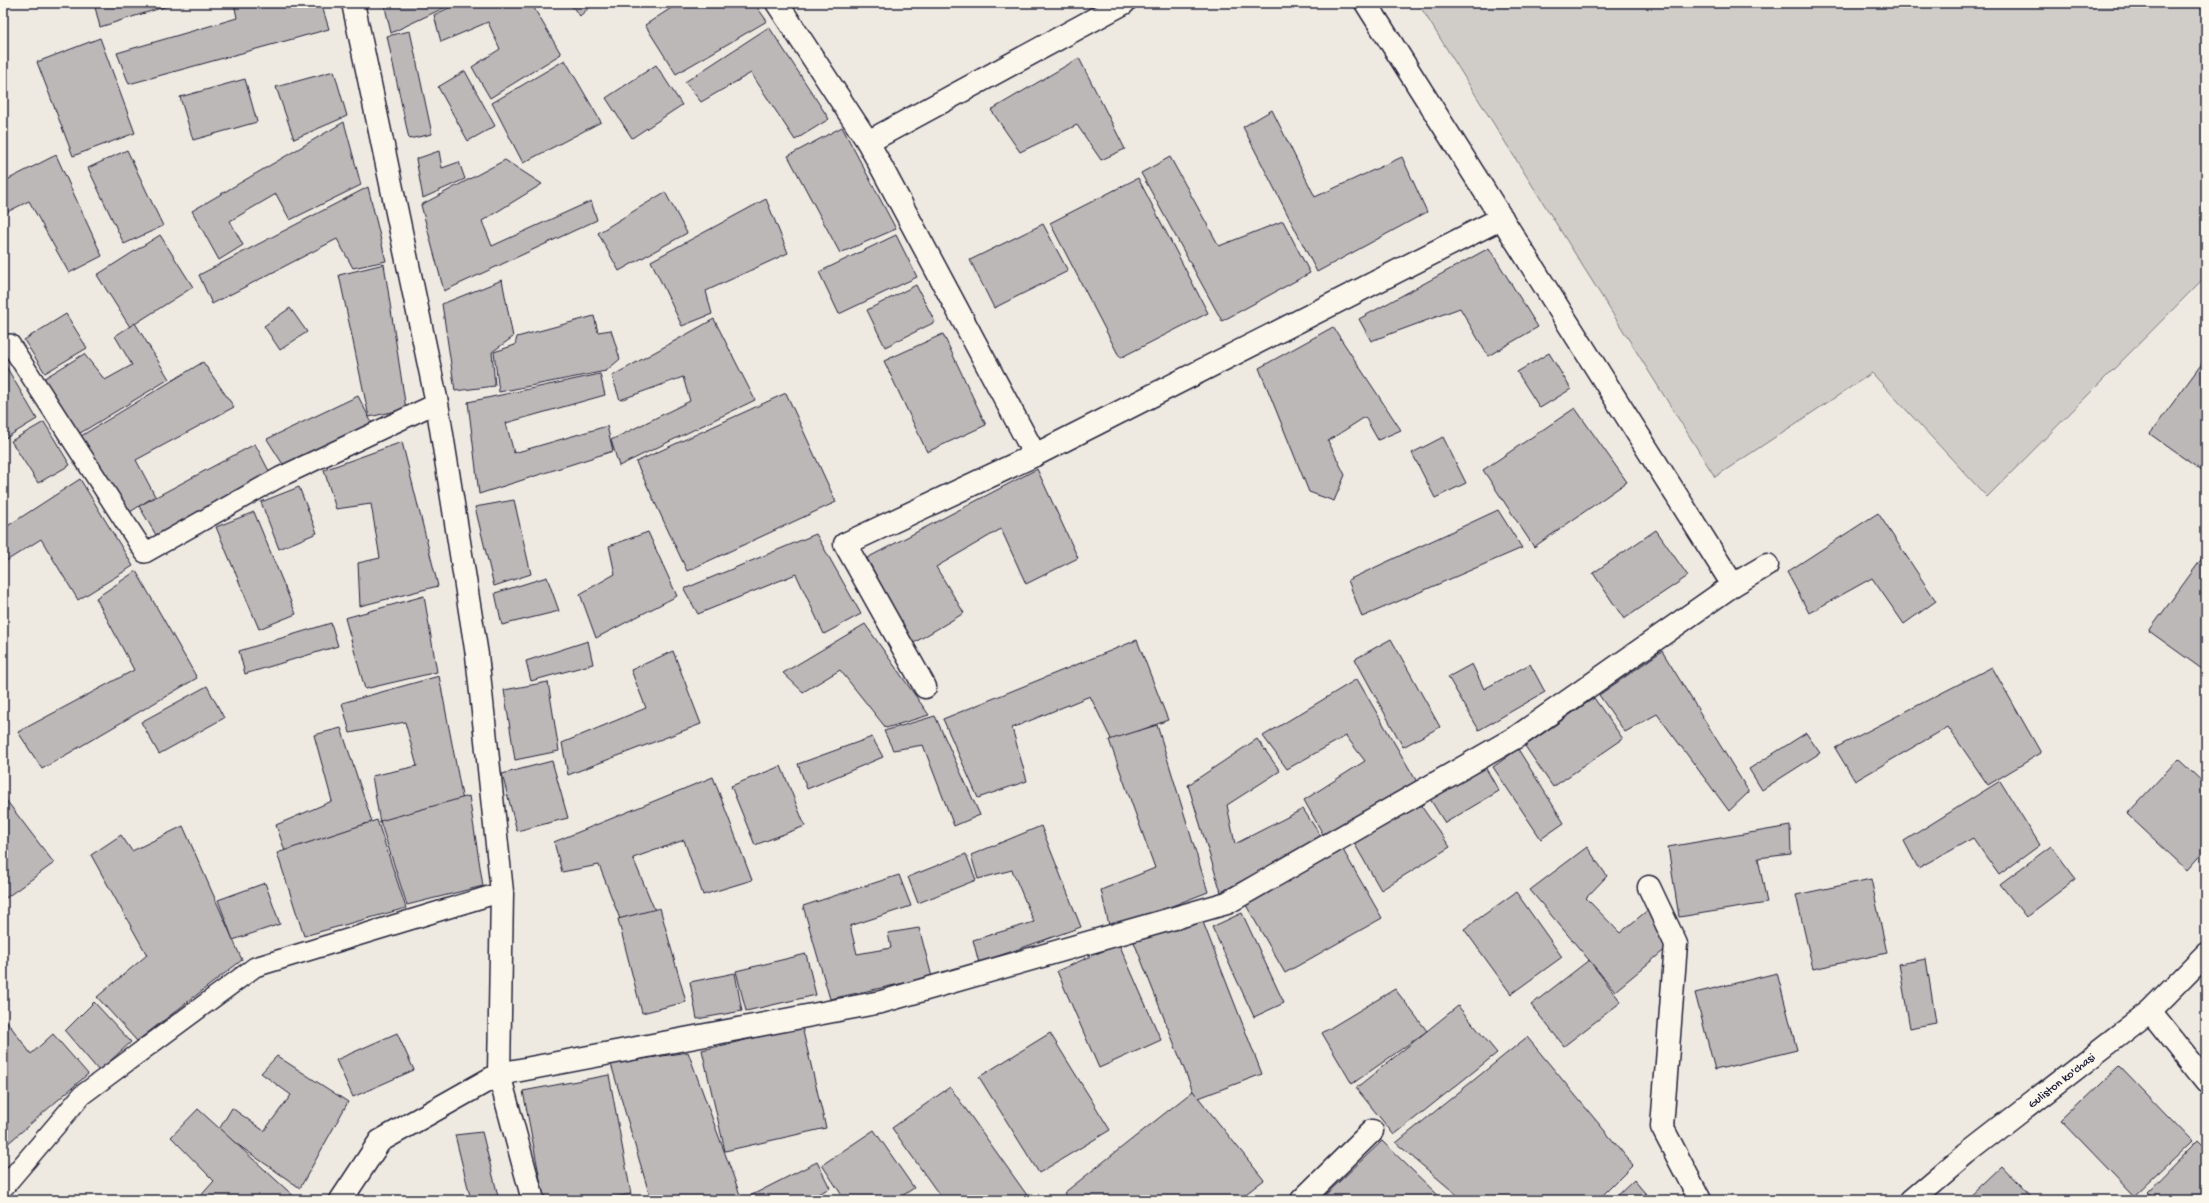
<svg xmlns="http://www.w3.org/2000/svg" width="2209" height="1203" font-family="'Gochi Hand',sans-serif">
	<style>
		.green { fill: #d0cdc9; stroke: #797882 }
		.building { fill: #bcb8b8; stroke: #22223b }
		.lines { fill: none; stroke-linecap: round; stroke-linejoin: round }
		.service-casing { stroke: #22223b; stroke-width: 22 }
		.minor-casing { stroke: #22223b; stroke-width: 25 }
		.tertiary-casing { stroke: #22223b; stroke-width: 25 }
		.service { stroke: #fbf7ec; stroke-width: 19 }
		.minor { stroke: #fbf7ec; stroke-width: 22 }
		.tertiary { stroke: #fbf7ec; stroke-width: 22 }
		.labels { text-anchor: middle; stroke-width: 3.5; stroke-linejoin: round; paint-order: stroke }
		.street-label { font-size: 12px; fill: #22223b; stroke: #fbf7ec }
	</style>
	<rect width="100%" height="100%" fill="#eeeae2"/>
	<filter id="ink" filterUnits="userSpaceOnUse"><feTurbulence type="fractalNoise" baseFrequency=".025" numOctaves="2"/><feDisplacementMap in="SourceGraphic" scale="8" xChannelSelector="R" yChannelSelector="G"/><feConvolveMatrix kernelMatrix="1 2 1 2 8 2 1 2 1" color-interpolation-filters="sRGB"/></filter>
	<g filter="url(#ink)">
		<path class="green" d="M1418,3H2206V276L1987,497L1872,373L1715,477Z"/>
		<g class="building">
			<path d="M94,3H177L100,27Z"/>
			<path d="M234,3H321L329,29L129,84L117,53L237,18Z"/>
			<path d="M384,3H454L391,33Z"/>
			<path d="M459,3H531L561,54L490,98L472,67L500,49L488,22L441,42L434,15Z"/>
			<path d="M569,3H594L580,16Z"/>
			<path d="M679,3H754L767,21L676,74L645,25Z"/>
			<path d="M769,27L829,119L795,140L751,73L701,102L685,82Z"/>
			<path d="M410,31L432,134L409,139L387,36Z"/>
			<path d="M100,38L135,133L73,156L37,62Z"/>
			<path d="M1079,58L1125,149L1101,160L1077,125L1020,152L991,110Z"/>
			<path d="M565,60L601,122L523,163L492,103Z"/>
			<path d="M656,65L682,105L632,138L606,98Z"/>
			<path d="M334,71L347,116L294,139L276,87Z"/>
			<path d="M465,71L495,126L468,141L438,87Z"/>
			<path d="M245,79L257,122L193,140L180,97Z"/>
			<path d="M1272,110L1315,197L1402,157L1427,212L1317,272L1243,127Z"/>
			<path d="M344,122L361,185L290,220L276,194L230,221L243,245L219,260L192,211Z"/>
			<path d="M842,127L896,229L840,253L788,156Z"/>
			<path d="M127,150L163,226L124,244L88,168Z"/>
			<path d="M439,151L442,168L459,162L465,179L423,198L416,159Z"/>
			<path d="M56,155L102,256L69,273L29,201L3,214V182Z"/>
			<path d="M1170,157L1219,246L1283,221L1310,273L1222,321L1141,173Z"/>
			<path d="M505,160L542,184L482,221L492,246L591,201L597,220L444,291L421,205Z"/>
			<path d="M1138,178L1208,313L1120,358L1050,223Z"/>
			<path d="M368,187L386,261L353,268L337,239L212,304L199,275Z"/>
			<path d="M665,192L687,233L619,271L598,233Z"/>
			<path d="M766,199L788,253L706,291L712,314L682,326L651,261Z"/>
			<path d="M1043,224L1068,271L994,308L970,260Z"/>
			<path d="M160,235L193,287L130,327L97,275Z"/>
			<path d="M896,235L917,277L839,314L819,272Z"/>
			<path d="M1489,248L1538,327L1488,356L1460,308L1371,341L1359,319Z"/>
			<path d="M384,264L406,409L369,417L339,275Z"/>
			<path d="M502,280L513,337L492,352L495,386L455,391L442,304Z"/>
			<path d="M916,285L935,322L885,347L867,310Z"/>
			<path d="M290,308L307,332L280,350L264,326Z"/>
			<path d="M66,314L87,348L45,373L24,340Z"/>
			<path d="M594,316L598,332L611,330L620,359L606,371L499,392L494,352L515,345L517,337Z"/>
			<path d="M714,319L755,400L619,466L611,440L690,401L683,377L620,400L612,376Z"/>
			<path d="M135,323L169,379L77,435L43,379L84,354L105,380L132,365L115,336Z"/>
			<path d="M1333,327L1401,430L1378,440L1365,417L1328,441L1345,475L1334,501L1309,492L1259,368Z"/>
			<path d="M943,334L986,425L927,452L884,361Z"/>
			<path d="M1549,353L1571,389L1540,408L1517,372Z"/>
			<path d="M2206,358V474L2150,434Z"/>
			<path d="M203,362L234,407L136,460L155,496L127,514L81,436Z"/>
			<path d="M4,363L37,419L4,439L3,364Z"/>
			<path d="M600,374L605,395L506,423L514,453L607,426L613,451L479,494L468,402Z"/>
			<path d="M786,393L836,502L687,571L636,462Z"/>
			<path d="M358,396L373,425L284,466L267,439Z"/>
			<path d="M1575,408L1627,482L1534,547L1483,470Z"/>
			<path d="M44,422L70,465L38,483L11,441Z"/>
			<path d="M1443,437L1466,483L1435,498L1412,453Z"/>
			<path d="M402,442L438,586L360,606L358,563L380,558L371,504L336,509L324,470Z"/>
			<path d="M255,444L270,473L156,535L139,506Z"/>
			<path d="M1037,469L1078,558L1026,584L1001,529L936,567L964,613L912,644L867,558Z"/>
			<path d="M80,479L133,566L78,600L41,539L3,563V529Z"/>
			<path d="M299,487L317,533L279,549L261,502Z"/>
			<path d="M514,500L531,574L494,586L475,507Z"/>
			<path d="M1498,510L1522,548L1362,617L1348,580Z"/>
			<path d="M254,512L296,614L259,629L216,527Z"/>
			<path d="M1878,513L1936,601L1904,624L1872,578L1809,613L1787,572Z"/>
			<path d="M1656,530L1688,576L1624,619L1593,573Z"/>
			<path d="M648,532L677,596L596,638L580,594L615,574L609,546Z"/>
			<path d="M816,534L861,614L824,634L796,574L698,614L684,589Z"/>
			<path d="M2206,553V672L2149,631Z"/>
			<path d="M136,571L197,678L42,769L18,732L134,670L96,598Z"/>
			<path d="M547,577L559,611L502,625L495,593Z"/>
			<path d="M424,596L437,672L365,689L345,618Z"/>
			<path d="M331,623L338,646L245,674L239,651Z"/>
			<path d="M865,624L929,715L886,728L840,670L803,692L783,673Z"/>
			<path d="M1391,639L1440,727L1403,747L1355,659Z"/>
			<path d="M1137,640L1168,720L1112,741L1090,696L1012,728L1027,781L978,798L943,719Z"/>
			<path d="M588,641L593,664L531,681L526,661Z"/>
			<path d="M673,651L701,724L568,775L562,743L646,708L631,670Z"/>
			<path d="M1662,651L1749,792L1729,811L1657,714L1625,732L1599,695Z"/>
			<path d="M1472,664L1484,689L1530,664L1545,692L1479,730L1448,677Z"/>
			<path d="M1992,667L2041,753L1988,785L1948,727L1855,781L1835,748Z"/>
			<path d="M439,676L463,801L380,823L372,776L417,766L405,722L350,733L342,703Z"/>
			<path d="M1357,679L1417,782L1324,836L1304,800L1365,761L1346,736L1287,769L1263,736Z"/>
			<path d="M548,682L559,751L515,760L504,690Z"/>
			<path d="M207,686L224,718L159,754L141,722Z"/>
			<path d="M1594,698L1623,739L1553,787L1525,746Z"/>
			<path d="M935,716L980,815L954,826L923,745L893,750L884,731Z"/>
			<path d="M1157,725L1208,892L1110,930L1101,890L1155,868L1109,740Z"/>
			<path d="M341,728L372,822L285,851L276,825L332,801L314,735Z"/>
			<path d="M1806,733L1820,753L1762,790L1749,769Z"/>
			<path d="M872,737L883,757L807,789L798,764Z"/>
			<path d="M1257,739L1280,771L1227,805L1235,844L1303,809L1322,838L1221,892L1188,785Z"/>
			<path d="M1518,749L1564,823L1541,839L1493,767Z"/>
			<path d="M2178,759L2206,785V849L2187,870L2127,814Z"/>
			<path d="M552,761L568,818L517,831L502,774Z"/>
			<path d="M781,766L805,826L755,845L731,786Z"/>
			<path d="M1485,767L1499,791L1445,823L1430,799Z"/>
			<path d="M713,777L752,880L703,895L684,840L633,858L656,913L620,919L599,865L562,872L554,842Z"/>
			<path d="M2000,781L2040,845L1999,875L1973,838L1918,868L1904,841Z"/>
			<path d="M3,796L54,863L3,900Z"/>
			<path d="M469,796L483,886L407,905L380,821Z"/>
			<path d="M1419,803L1450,847L1381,890L1354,843Z"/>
			<path d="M377,820L406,908L304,936L277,853Z"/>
			<path d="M183,826L242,960L137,1041L97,997L147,955L91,855L121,835L132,851Z"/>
			<path d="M1041,826L1081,927L979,963L973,940L1034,922L1012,870L978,879L971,855Z"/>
			<path d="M1790,826L1791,854L1758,858L1767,903L1679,917L1668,847Z"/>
			<path d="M2051,846L2076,879L2026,917L2000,884Z"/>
			<path d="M1587,847L1607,876L1586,898L1620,933L1649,909L1668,947L1615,991L1530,890Z"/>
			<path d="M1343,850L1382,918L1285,973L1246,905Z"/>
			<path d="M966,854L976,880L918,903L908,877Z"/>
			<path d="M899,875L911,906L850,926L857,954L891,948L888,933L919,928L932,977L830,999L803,906Z"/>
			<path d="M1871,879L1887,953L1813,969L1796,895Z"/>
			<path d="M265,883L280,924L233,940L218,900Z"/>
			<path d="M1516,892L1562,957L1511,994L1464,929Z"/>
			<path d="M660,908L686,1002L642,1013L618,919Z"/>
			<path d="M1242,913L1284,1003L1254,1017L1212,927Z"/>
			<path d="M1201,917L1262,1074L1196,1099L1134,942Z"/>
			<path d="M1119,944L1161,1040L1099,1068L1057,971Z"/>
			<path d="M806,954L816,995L746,1011L736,971Z"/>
			<path d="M1926,959L1936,1023L1910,1028L1899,964Z"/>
			<path d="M1589,960L1621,1002L1564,1046L1531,1005Z"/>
			<path d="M735,973L742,1011L697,1019L690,982Z"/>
			<path d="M1777,973L1797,1050L1715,1070L1695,993Z"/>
			<path d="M1395,989L1427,1031L1352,1084L1322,1033Z"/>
			<path d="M94,1002L131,1042L99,1071L65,1031Z"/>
			<path d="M1458,1006L1497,1053L1394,1135L1356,1088Z"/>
			<path d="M3,1016L31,1054L53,1034L88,1074L5,1146Z"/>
			<path d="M802,1027L826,1128L725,1151L702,1050Z"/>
			<path d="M397,1033L414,1070L353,1097L336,1060Z"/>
			<path d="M1050,1033L1110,1130L1039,1173L979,1077Z"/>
			<path d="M1527,1037L1633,1165L1598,1200H1463L1396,1143Z"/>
			<path d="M688,1052L742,1200H651L611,1064Z"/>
			<path d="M277,1056L348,1102L300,1188L218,1131L232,1108L264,1131L291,1095L261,1073Z"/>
			<path d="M2119,1066L2192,1142L2135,1196L2062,1120Z"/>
			<path d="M609,1075L631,1194L601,1200H544L523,1091Z"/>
			<path d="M950,1087L1029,1198L1026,1200H943L892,1128Z"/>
			<path d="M1193,1091L1264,1180L1238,1200H1069L1064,1193Z"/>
			<path d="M198,1109L298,1200H197L214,1181L171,1137Z"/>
			<path d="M874,1130L914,1188L896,1200H845L822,1165Z"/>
			<path d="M482,1132L499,1200H471L455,1135Z"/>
			<path d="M1382,1141L1443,1200H1320Z"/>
			<path d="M2196,1143L2206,1153V1200H2155L2147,1193Z"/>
			<path d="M817,1162L830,1188L806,1200H752L750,1196Z"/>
			<path d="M2002,1166L2034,1200H1966Z"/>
			<path d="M1634,1180L1651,1200H1613Z"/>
		</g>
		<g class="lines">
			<g class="service-casing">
				<g id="service">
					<path d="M10,344L145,553L280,477L437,403"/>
					<path d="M3,1188L82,1095L255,967L502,892"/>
				</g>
			</g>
			<g class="minor-casing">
				<g id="minor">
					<path d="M777,3L868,142L1035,455L1502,218"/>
					<path d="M1366,3L1733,585"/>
					<path d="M868,142L1124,3"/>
					<path d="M925,687L845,544L1035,455"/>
					<path d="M1649,887L1676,944L1662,1127L1700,1200"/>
					<path d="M2150,1011L2206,1081"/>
					<path d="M341,1200L380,1141L499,1074L881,1002L1227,903L1518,736L1733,585L1767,565"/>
					<path d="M1302,1200L1372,1131"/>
					<path d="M1912,1200L1966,1154L2150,1011L2206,954"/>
				</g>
			</g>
			<g class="tertiary-casing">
				<path id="tertiary" d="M353,3L437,403L477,655L502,892L499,1074L533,1200"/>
			</g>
			<use href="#service" class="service"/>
			<use href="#minor" class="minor"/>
			<use href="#tertiary" class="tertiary"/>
		</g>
	</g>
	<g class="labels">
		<g class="street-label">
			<text transform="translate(2061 1080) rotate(-38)" y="4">Guliston ko'chasi</text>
		</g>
	</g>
	<rect width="2209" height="1203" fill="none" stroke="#fbf7ec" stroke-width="16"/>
	<rect x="8" y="8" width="2193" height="1187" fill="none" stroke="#22223b" stroke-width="1.5" filter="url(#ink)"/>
</svg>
